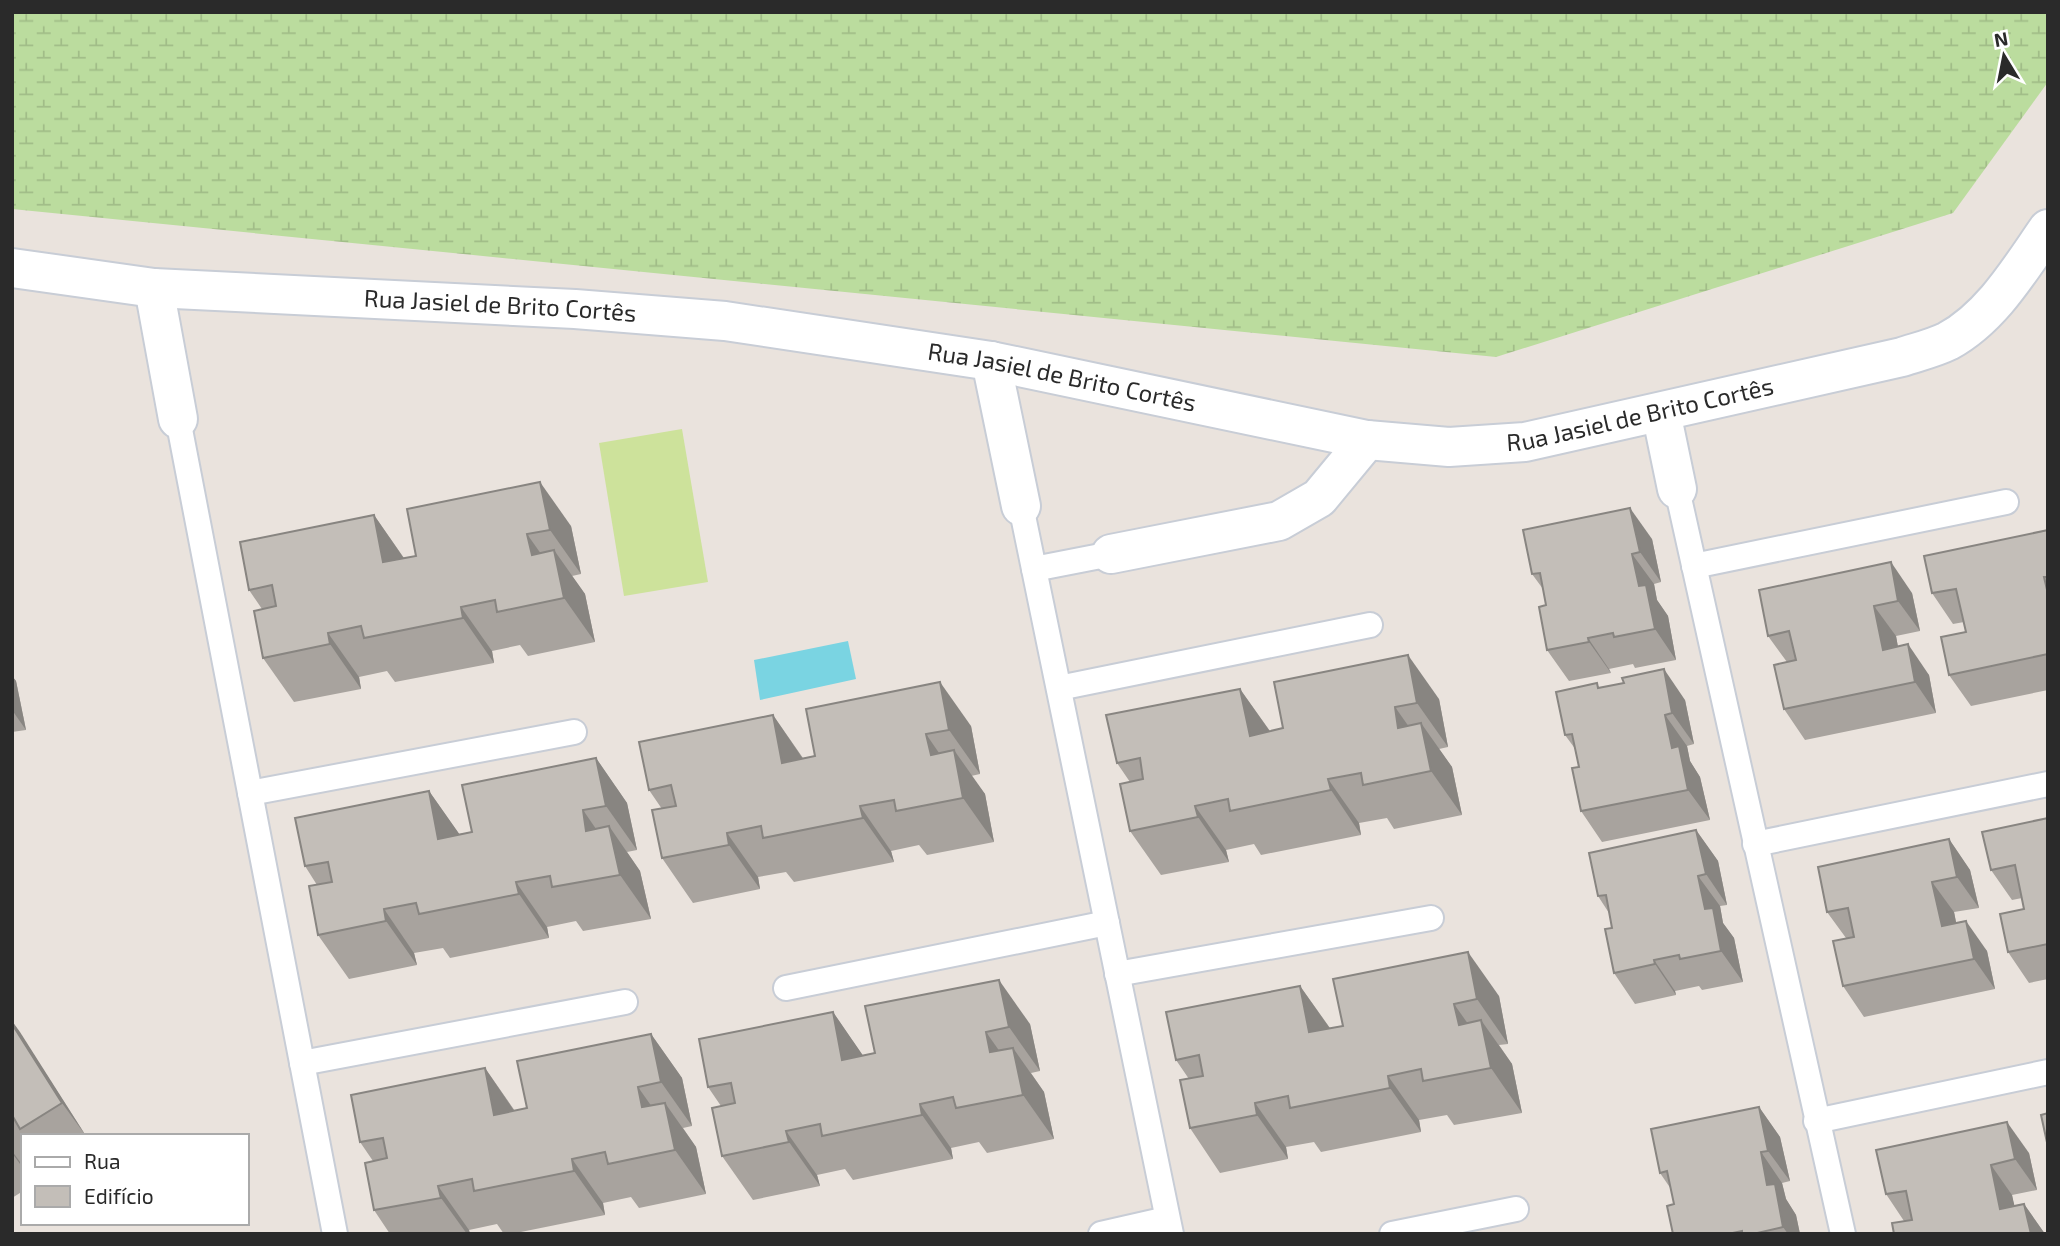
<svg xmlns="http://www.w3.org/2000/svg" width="2060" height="1246" font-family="'Exo 2',sans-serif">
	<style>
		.wetland { fill: url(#wetland-marsh) }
		.pitch { fill: #cde29b }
		.water { fill: #7ad4e2 }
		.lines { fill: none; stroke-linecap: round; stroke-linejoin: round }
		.service-casing { stroke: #c8cdd6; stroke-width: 28 }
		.minor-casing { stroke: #c8cdd6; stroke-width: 42 }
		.service { stroke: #fff; stroke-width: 24 }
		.minor { stroke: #fff; stroke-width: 38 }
		.wall { fill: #a8a39e }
		.shaded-wall { fill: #888581 }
		.building { fill: #c3beb8; stroke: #888581; stroke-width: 2 }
		.labels { text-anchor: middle; stroke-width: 5; stroke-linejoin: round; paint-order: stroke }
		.street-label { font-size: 24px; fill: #2a2a2a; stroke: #fff }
	</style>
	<defs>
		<pattern id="wetland-marsh" width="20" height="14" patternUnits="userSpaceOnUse" patternTransform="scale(1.75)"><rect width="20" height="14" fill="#bbdc9e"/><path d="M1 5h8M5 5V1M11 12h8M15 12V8" fill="none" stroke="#a1bd88"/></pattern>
	</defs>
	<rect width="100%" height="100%" fill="#eae3dd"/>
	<path class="wetland" d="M12,12H2048V82L1953,213L1496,357L12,209Z"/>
	<path class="pitch" d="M682,429L708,582L624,596L599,443Z"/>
	<path class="water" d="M848,641L856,679L760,700L754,660Z"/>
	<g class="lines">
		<g class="service-casing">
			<g id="service">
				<path d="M178,419L335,1234"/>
				<path d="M1677,489L1843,1234"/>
				<path d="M1021,506L1171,1234"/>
				<path d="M1694,566L2006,502"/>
				<path d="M1034,569L1111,554"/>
				<path d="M1059,688L1370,625"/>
				<path d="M250,793L574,732"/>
				<path d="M1755,844L2048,784"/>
				<path d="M1117,974L1431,918"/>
				<path d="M786,988L1107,923"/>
				<path d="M302,1063L625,1002"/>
				<path d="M1816,1121L2048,1072"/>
				<path d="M1101,1234L1167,1219"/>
				<path d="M1392,1234L1516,1209"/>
			</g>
		</g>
		<g class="minor-casing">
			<g id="minor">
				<path id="s1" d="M12,268L154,288L575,309L725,321L991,361L1367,440L1449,447L1525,442L1902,357C1917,352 1934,348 1948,341C1992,317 2020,269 2048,229"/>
				<path d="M154,288L178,419"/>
				<path d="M991,361L1021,506"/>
				<path d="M1661,412L1677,489"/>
				<path d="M1111,554L1279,521L1319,498L1367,440"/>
			</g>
		</g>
		<use href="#service" class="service"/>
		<use href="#minor" class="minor"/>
	</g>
	<g class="wall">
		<path d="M407,509L571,526L581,574L572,576L585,594L595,642L528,656L520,645L492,651L494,663L395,682L387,671L359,677L361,689L294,702L263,658L262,609L249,590L374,515L404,558L416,556Z"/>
		<path d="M2048,530V690L1971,706L1949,675L1966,632L1964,622L1953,624L1932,593Z"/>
		<path d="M1652,539L1661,582L1654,584L1657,600L1668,616L1676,660L1635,668L1633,664L1609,669L1611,673L1569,681L1547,650L1546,605L1543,589L1532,574Z"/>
		<path d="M1912,593L1920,631L1896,636L1898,647L1929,675L1936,713L1805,740L1784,709L1787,662L1768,636Z"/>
		<path d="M12,676L16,681L26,730L12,732Z"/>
		<path d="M1600,687L1685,700L1694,744L1687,746L1690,761L1700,777L1710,820L1602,842L1581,811L1579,767L1576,750L1565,735Z"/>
		<path d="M1240,689L1270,731L1439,699L1448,747L1439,749L1452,767L1462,815L1394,829L1387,818L1359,823L1361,835L1261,855L1254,844L1226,850L1229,862L1161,875L1130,831V782L1117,763Z"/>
		<path d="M806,709L971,726L980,774L971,776L985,794L994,842L927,855L919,845L891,851L894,862L794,882L786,872L758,877L760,889L693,903L662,858V809L649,790L773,715L803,758L815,756Z"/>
		<path d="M596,758L627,803L637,850L627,852L640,871L651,919L583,931L576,921L547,927L549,938L450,958L443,948L414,953L417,965L349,979L318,935L317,885L305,866L429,791L459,834L472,832Z"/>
		<path d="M2048,818V979L2029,983L2008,952L2024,909L2022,898L2012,900L1991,870Z"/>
		<path d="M1696,830L1718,861L1727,905L1720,906L1723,923L1734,938L1743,982L1702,990L1699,986L1675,991L1676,995L1635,1004L1614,973L1612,928L1609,913L1598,896Z"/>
		<path d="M1949,839L1970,870L1979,908L1954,912L1956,923L1987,951L1995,989L1864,1017L1843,986L1846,938L1827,912Z"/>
		<path d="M1333,979L1499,996L1508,1044L1499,1045L1512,1064L1522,1113L1454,1125L1447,1115L1419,1120L1421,1132L1321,1152L1314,1142L1286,1147L1288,1159L1220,1173L1190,1128L1189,1079L1176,1060L1300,986L1330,1028L1343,1026Z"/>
		<path d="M865,1006L1030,1024L1040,1071L1031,1073L1044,1092L1054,1139L987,1153L979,1142L951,1148L953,1159L853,1180L845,1169L817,1175L820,1186L753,1200L722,1156L721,1106L708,1087L833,1012L863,1056L875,1053Z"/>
		<path d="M12,1021L86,1136H23V1164L22,1165L23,1166V1191L12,1198Z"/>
		<path d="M651,1034L682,1078L692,1126L683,1128L696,1147L706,1194L639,1208L631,1197L603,1203L605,1215L511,1234H504L497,1224L469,1230L470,1234H390L374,1210L373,1161L360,1142L485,1068L515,1111L527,1108Z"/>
		<path d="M1759,1107L1780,1137L1790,1181L1782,1183L1786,1199L1796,1215L1800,1234H1673L1674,1204L1671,1189L1660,1173Z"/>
		<path d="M2029,1153L2037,1190L2012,1195L2014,1206L2024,1204L2045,1234H1894L1904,1221L1886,1194Z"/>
	</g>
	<g class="shaded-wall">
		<path d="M540,482L571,526L581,574L550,530Z"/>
		<path d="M1630,508L1652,539L1661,582L1640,552Z"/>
		<path d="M374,515L405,560L383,562Z"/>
		<path d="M527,534L558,578L563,599L532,555Z"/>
		<path d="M554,550L585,594L595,642L564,598Z"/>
		<path d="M1632,554L1654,584L1657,600L1668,616L1676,660L1655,629L1639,586Z"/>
		<path d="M1891,562L1912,593L1920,631L1898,601Z"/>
		<path d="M1874,606L1896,636L1904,680L1883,650Z"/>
		<path d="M461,607L492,651L494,663L463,618Z"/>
		<path d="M328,633L359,677L361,689L330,644Z"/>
		<path d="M1588,638L1609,669L1611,673L1589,642Z"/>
		<path d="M1908,644L1929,675L1936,713L1915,682Z"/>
		<path d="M1408,655L1439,699L1448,747L1417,703Z"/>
		<path d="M1664,669L1685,700L1694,744L1672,713Z"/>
		<path d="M12,676L16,681L26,730L12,710Z"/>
		<path d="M940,682L971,726L980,774L949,730Z"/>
		<path d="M1240,689L1271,733L1250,736Z"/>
		<path d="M1395,707L1426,751L1429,772L1398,728Z"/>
		<path d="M773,715L803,759L782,763Z"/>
		<path d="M1665,715L1687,746L1690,761L1700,777L1710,820L1688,790L1672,748Z"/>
		<path d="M1421,723L1452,767L1462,815L1431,771Z"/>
		<path d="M926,734L957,779L962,799L931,755Z"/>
		<path d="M954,750L985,794L994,842L963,798Z"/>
		<path d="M596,758L627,803L637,850L606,806Z"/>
		<path d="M1328,779L1359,823L1361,835L1331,790Z"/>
		<path d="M429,791L460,835L438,839Z"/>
		<path d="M860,806L891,851L894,862L863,818Z"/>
		<path d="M1195,806L1226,850L1229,862L1198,817Z"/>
		<path d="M583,810L614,855L617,876L586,831Z"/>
		<path d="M609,826L640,871L651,919L620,875Z"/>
		<path d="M1696,830L1718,861L1727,905L1706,874Z"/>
		<path d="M727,833L758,877L760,889L729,845Z"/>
		<path d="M1949,839L1970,870L1979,908L1957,877Z"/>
		<path d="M1698,876L1720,906L1723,923L1734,938L1743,982L1721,951L1705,909Z"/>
		<path d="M516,882L547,927L549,938L519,894Z"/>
		<path d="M1932,882L1954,912L1963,956L1942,926Z"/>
		<path d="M384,909L414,953L417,965L386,921Z"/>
		<path d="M1966,921L1987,951L1995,989L1974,959Z"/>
		<path d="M1468,952L1499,996L1508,1044L1477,999Z"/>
		<path d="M1654,960L1675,991L1676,995L1655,964Z"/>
		<path d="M999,980L1030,1024L1040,1071L1009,1027Z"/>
		<path d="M1300,986L1331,1030L1309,1032Z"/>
		<path d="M1454,1004L1485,1048L1489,1069L1459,1025Z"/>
		<path d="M833,1012L864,1057L842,1060Z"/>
		<path d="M1481,1020L1512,1064L1522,1113L1491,1068Z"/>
		<path d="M12,1021L20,1032L86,1136L62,1103L12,1024Z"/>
		<path d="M986,1032L1017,1076L1021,1096L990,1052Z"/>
		<path d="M651,1034L682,1078L692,1126L661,1082Z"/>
		<path d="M1013,1048L1044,1092L1054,1139L1023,1095Z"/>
		<path d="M485,1068L515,1112L494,1115Z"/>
		<path d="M1388,1076L1419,1120L1421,1132L1390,1088Z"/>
		<path d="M638,1087L669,1131L673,1151L642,1107Z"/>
		<path d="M665,1103L696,1147L706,1194L675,1150Z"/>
		<path d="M1255,1103L1286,1147L1288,1159L1257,1115Z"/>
		<path d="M920,1104L951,1148L953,1159L922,1115Z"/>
		<path d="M1759,1107L1780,1137L1790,1181L1768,1151Z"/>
		<path d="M2007,1122L2029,1153L2037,1190L2015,1159Z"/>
		<path d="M786,1131L817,1175L820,1186L789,1142Z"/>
		<path d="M12,1151L23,1166V1168L12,1153Z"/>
		<path d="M1761,1152L1782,1183L1786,1199L1796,1215L1800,1234H1788L1783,1227L1767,1185Z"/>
		<path d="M572,1159L603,1203L605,1215L574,1171Z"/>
		<path d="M1991,1165L2012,1195L2021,1234L2000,1209Z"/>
		<path d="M438,1186L469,1230L470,1234H467L441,1198Z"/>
		<path d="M2024,1204L2045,1234H2031Z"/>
	</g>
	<g class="building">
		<path d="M540,482L550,530L527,534L532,555L554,550L564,598L497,612L495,600L461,607L463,618L364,638L361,626L328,633L330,644L263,658L254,611L276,606L272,585L249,590L240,542L374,515L383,562L416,556L407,509Z"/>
		<path d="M1630,508L1640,552L1632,554L1639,586L1646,585L1655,629L1614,637L1613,633L1588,638L1589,642L1547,650L1539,607L1546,605L1540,573L1532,574L1523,530Z"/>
		<path d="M2048,530V577H2044L2048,594V654L1949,675L1941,637L1966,632L1956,589L1932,593L1924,556Z"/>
		<path d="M1891,562L1898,601L1874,606L1883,650L1908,644L1915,682L1784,709L1774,665L1796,660L1789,631L1768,636L1759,590Z"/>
		<path d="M1408,655L1417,703L1395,707L1398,728L1421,723L1431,771L1363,785L1361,773L1328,779L1331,790L1230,811L1228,799L1195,806L1198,817L1130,831L1120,784L1143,779L1140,758L1117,763L1106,715L1240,689L1250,736L1283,728L1274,682Z"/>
		<path d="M1664,669L1672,713L1665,715L1672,748L1679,746L1688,790L1581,811L1572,768L1579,767L1572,734L1565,735L1556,692L1597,683L1598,688L1624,683L1622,678Z"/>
		<path d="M940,682L949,730L926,734L931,755L954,750L963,798L896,811L894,800L860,806L863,818L763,838L761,826L727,833L729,845L662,858L652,810L676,806L671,785L649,790L639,742L773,715L782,763L815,756L806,709Z"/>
		<path d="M596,758L606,806L583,810L586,831L609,826L620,875L552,887L550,876L516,882L519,894L419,914L416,903L384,909L386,921L318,935L309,886L332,882L328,862L305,866L295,818L429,791L438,839L472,832L462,785Z"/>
		<path d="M2048,818V944L2008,952L2000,914L2024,909L2015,865L1991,870L1982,832Z"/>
		<path d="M1696,830L1706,874L1698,876L1705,909L1713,908L1721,951L1680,959L1679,955L1654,960L1655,964L1614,973L1605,929L1612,928L1606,895L1598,896L1589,853Z"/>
		<path d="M1949,839L1957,877L1932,882L1942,926L1966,921L1974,959L1843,986L1833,941L1854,937L1848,908L1827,912L1818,867Z"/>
		<path d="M1468,952L1477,999L1454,1004L1459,1025L1481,1020L1491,1068L1423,1081L1421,1069L1388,1076L1390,1088L1290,1108L1288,1096L1255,1103L1257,1115L1190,1128L1180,1080L1203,1076L1199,1055L1176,1060L1166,1012L1300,986L1309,1032L1343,1026L1333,979Z"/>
		<path d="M999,980L1009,1027L986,1032L990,1052L1013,1048L1023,1095L956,1108L953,1097L920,1104L922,1115L822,1136L820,1124L786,1131L789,1142L722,1156L712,1108L735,1103L731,1083L708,1087L699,1039L833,1012L842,1060L875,1053L865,1006Z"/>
		<path d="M12,1024L62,1103L20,1129L12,1115Z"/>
		<path d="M651,1034L661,1082L638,1087L642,1107L665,1103L675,1150L608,1164L605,1152L572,1159L574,1171L474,1191L472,1179L438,1186L441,1198L374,1210L365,1163L387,1158L383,1138L360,1142L351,1095L485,1068L494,1115L527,1108L517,1061Z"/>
		<path d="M1759,1107L1768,1151L1761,1152L1767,1185L1775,1184L1783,1227L1753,1234H1742V1231L1728,1234H1673L1667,1206L1674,1204L1667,1171L1660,1173L1651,1129Z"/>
		<path d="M2048,1113V1147L2041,1115Z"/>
		<path d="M2007,1122L2015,1159L1991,1165L2000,1209L2024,1204L2031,1234H1894L1892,1223L1912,1220L1906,1191L1886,1194L1876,1150Z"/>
	</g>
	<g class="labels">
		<g class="street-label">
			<text dy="8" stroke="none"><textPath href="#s1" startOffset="490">Rua Jasiel de Brito Cortês</textPath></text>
			<text dy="8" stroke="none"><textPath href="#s1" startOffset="1057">Rua Jasiel de Brito Cortês</textPath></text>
			<text dy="8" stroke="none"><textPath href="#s1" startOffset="1645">Rua Jasiel de Brito Cortês</textPath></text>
		</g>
	</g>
	<rect width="2060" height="1246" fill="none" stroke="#2a2a2a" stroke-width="28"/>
	<rect x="21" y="1134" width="228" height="91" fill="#ffffff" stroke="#aaaaaa" stroke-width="2"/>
	<rect x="35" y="1157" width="35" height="10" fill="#ffffff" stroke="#aaaaaa" stroke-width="2"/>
	<text x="84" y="1169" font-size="21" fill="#2a2a2a">Rua</text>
	<rect x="35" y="1186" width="35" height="21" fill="#c3beb8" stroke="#aaaaaa" stroke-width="2"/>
	<text x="84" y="1204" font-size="21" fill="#2a2a2a">Edifício</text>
	<g transform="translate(2004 56) rotate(350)" stroke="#ffffff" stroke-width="5" paint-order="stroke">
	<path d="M0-5L12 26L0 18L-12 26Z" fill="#2a2a2a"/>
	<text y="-10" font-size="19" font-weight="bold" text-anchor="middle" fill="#2a2a2a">N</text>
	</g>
</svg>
